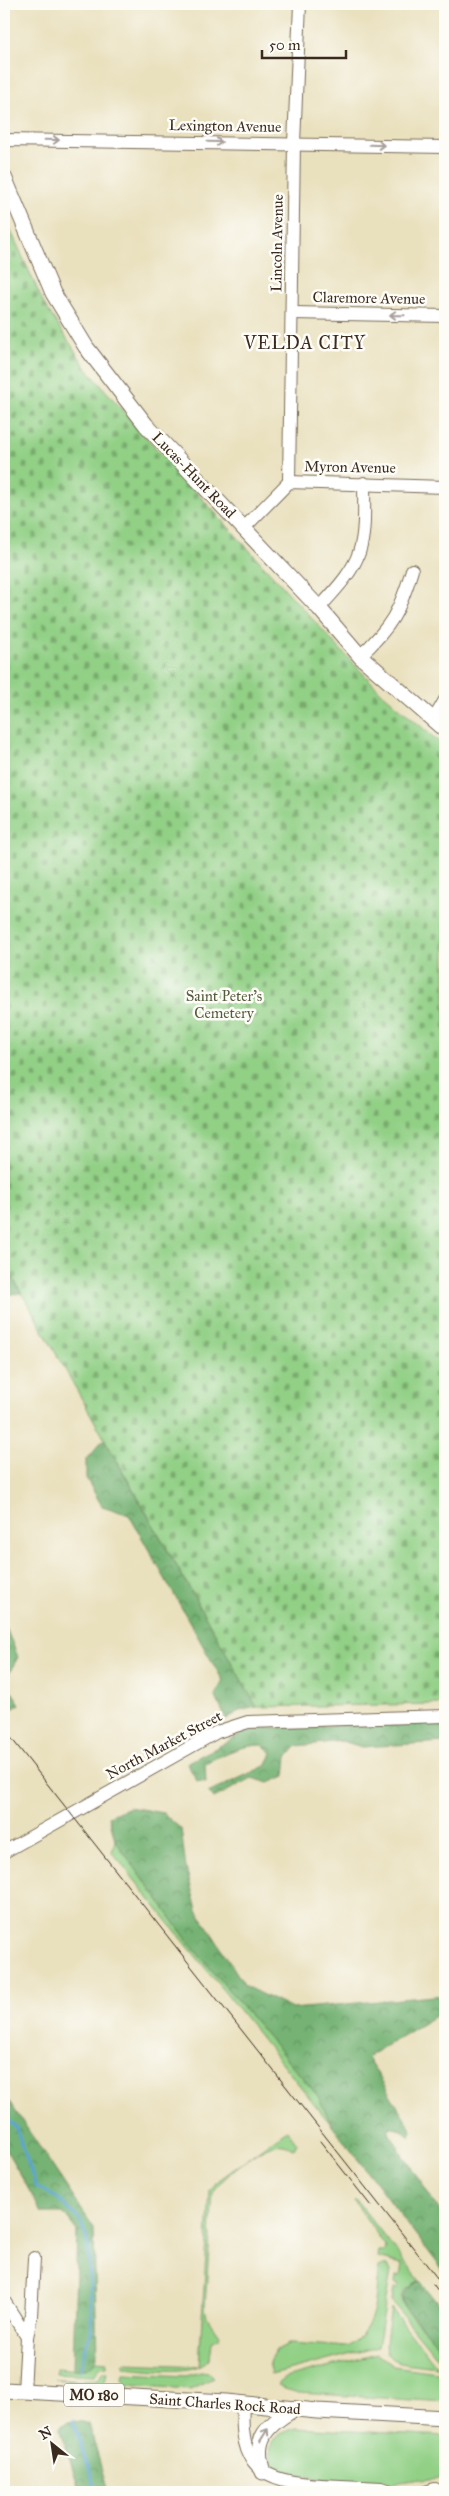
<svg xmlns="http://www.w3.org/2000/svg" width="449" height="2496" font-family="'IM FELL Great Primer',serif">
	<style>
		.green { fill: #92d086; stroke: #667d52 }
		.forest { fill: url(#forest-crowns); stroke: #586e48 }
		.cemetery { fill: url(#cemetery-stones); stroke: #667d52 }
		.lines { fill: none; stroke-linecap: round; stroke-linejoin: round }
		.stream { stroke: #5ca6d3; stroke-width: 3 }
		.minor-casing { stroke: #786a56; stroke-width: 14 }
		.major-casing { stroke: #786a56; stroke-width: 17 }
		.minor { stroke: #fff; stroke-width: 12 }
		.major { stroke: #fff; stroke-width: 15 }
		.tram { stroke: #3b2a1e; stroke-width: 1 }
		.oneway { stroke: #a79f9a }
		.labels { text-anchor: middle; stroke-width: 5; stroke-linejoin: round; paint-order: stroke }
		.shield { fill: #fdfcf7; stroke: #75695f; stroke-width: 1 }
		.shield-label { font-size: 14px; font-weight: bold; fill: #3b2a1e }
		.street-label { font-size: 15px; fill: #3b2a1e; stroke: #fdfcf7 }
		.park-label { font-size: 15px; fill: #555c3d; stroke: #fdfcf7 }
		.quarter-label { font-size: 18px; letter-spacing: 1px; fill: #3b2a1e; stroke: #fdfcf7 }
	</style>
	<defs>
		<pattern id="forest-crowns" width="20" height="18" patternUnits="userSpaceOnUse" patternTransform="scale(1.25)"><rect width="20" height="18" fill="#75b273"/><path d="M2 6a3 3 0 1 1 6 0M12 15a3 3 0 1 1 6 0" fill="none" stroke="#61915e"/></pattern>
		<pattern id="cemetery-stones" width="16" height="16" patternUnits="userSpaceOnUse" patternTransform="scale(1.25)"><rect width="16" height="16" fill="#92d086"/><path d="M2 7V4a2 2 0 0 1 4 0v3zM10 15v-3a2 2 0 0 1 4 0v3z" fill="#78a96d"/></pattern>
	</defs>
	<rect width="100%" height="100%" fill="#fdfcf7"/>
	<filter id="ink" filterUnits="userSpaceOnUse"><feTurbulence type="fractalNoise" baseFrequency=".02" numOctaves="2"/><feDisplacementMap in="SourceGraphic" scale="10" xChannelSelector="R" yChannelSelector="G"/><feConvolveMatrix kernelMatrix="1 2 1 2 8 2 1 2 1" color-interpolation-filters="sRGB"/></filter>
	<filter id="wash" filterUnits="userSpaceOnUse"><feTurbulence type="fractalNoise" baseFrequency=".0096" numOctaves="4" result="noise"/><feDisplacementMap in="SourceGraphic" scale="20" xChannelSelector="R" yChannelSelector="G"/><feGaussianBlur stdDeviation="1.12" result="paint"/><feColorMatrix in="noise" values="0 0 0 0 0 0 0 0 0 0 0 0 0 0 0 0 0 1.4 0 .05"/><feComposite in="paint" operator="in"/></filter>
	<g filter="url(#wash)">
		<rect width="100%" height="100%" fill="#e9e0bd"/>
		<g class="green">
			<path d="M115,1840L193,1948L318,2096L333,2127L112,1852Z"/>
			<path d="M287,2130L297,2143L294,2149C286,2145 280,2143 271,2146C256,2150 220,2179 213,2193L205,2307L207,2318L220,2337L212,2342L210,2358C193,2378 147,2368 123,2367L124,2363L199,2366L210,2191L218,2180Z"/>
			<path d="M356,2200L420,2281C415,2284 407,2288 404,2292C393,2311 438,2337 445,2352C446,2356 445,2363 445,2367L392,2302L394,2288H398L399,2284L395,2283L396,2276H400L402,2264L378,2258L379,2252H385L386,2247L354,2201Z"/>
			<path d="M381,2266H388L391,2271L378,2347L272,2375L269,2362L276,2350L291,2343L348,2347C380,2322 373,2304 379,2267Z"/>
			<path d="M391,2308L437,2367C380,2360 382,2365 391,2308Z"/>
			<path d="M377,2354L393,2366L445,2373V2402L299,2393L285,2389L277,2384L285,2378Z"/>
			<path d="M97,2361L107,2362V2366L101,2367L94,2375L55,2373L56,2368C71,2369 85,2373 97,2361Z"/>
			<path d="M103,2372H107L105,2381L100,2384L55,2379L94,2380L99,2378Z"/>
			<path d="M201,2372L208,2373L213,2378L190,2389L127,2385L122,2379L123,2373L186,2376Z"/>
			<path d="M295,2428L445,2436V2477C426,2477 407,2482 388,2483C368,2484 295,2479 281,2469C273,2464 269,2455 271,2445C273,2435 286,2432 295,2428Z"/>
		</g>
		<g class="forest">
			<path d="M4,1262L21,1293L4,1295Z"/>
			<path d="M104,1439L257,1707L242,1710L226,1719L215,1695L223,1681L129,1515L102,1506L86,1478V1459Z"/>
			<path d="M4,1623L18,1657L5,1681L20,1704L4,1715Z"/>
			<path d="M445,1722V1742L362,1747L342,1741L297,1746L287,1757L285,1776L269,1783L252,1778L214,1798L208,1793L267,1765L272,1753L263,1745C241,1745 224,1754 205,1763L206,1782L197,1781L187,1763L246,1732L267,1728Z"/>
			<path d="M129,1807L163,1813L181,1829L186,1868L197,1910L245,1986L292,2009L445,1995V2010L367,2057L412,2130L410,2137L401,2130L390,2127L389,2133L445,2219V2273L333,2127L318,2096L193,1948L115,1840L109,1816Z"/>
			<path d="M4,2094L94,2228L97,2361C89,2369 84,2371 73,2369L77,2231L63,2213H42L4,2146Z"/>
			<path d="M420,2281L445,2313V2353L405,2308C400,2292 408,2289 420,2281Z"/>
			<path d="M73,2421L83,2422L89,2424L108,2492H80L60,2427L66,2423Z"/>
		</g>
		<path class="cemetery" d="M4,216L44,304L87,369L144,435L350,660L382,693L445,747V1704L257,1707L4,1262Z"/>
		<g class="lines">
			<g class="stream">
				<path d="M4,2114L16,2128L36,2186L57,2198L80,2220L88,2241L92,2328L85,2347L81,2370"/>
				<path d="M73,2421L97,2492"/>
			</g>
		</g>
	</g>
	<g filter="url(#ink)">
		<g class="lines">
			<g class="minor-casing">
				<g id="minor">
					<path d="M4,140L445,147"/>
					<path d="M293,313L445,316"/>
					<path d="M289,482L294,143L300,4"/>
					<path d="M244,528L289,482L445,487"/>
					<path d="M319,608C365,559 365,550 364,483"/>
					<path d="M360,656C391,627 400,611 412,570"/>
					<path d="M434,719L445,700"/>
					<path d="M4,1852L217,1732L248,1722L445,1716"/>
					<path d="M4,2301L27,2337L24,2391"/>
					<path d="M27,2337L31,2317L34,2258"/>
					<path d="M243,2403C239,2467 260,2481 321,2485C341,2486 362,2487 382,2488L393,2492"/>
					<path d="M426,2492L435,2489L440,2492"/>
				</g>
			</g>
			<g class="major-casing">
				<g id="major">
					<path d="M4,177L53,293L86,347L146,425L319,608L360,656L445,730"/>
					<path d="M4,2390L226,2402L317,2411L445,2418"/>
					<path d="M263,2472C252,2439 267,2425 294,2409"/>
				</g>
			</g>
			<use href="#minor" class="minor"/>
			<use href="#major" class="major"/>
			<g class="tram">
				<path d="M4,1729L445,2288"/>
				<path d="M320,2141L371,2206"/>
				<path d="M433,2284L445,2300"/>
			</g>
		</g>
		<defs><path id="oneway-shaft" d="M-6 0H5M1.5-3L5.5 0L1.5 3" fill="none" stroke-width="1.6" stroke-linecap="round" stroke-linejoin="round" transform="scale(1.25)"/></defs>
		<g class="oneway">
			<use href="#oneway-shaft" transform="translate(52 140) rotate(1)"/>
			<use href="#oneway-shaft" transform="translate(215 142) rotate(1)"/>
			<use href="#oneway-shaft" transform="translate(377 145) rotate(2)"/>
			<use href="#oneway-shaft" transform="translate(397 315) rotate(-179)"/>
			<use href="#oneway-shaft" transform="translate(264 2435) rotate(-58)"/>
		</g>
	</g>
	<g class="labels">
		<rect class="shield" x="64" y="2383.5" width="60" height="23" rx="4"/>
		<g class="shield-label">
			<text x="94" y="2400">MO 180</text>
		</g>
		<g class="street-label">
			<text transform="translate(225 126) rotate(1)" y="5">Lexington Avenue</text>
			<text transform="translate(277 243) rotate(-89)" y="5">Lincoln Avenue</text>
			<text transform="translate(369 298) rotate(1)" y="5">Claremore Avenue</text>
			<text transform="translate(350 467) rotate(1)" y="5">Myron Avenue</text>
			<text transform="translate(194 475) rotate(46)" y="5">Lucas-Hunt Road</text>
			<text transform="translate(164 1745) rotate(-28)" y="5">North Market Street</text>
			<text transform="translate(225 2404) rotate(4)" y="5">Saint Charles Rock Road</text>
		</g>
		<g class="park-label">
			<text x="224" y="1001">Saint Peter's<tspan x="224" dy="17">Cemetery</tspan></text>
		</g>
		<g class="quarter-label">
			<text x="305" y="349">VELDA CITY</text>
		</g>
	</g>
	<rect width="449" height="2496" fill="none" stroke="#fdfcf7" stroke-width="20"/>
	<g transform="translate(52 2444) rotate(330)" stroke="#fdfcf7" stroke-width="4" paint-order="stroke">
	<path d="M0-4L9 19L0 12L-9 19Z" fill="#3b2a1e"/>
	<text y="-8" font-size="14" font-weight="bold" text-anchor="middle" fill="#3b2a1e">N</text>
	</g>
	<path d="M262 50v8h84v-8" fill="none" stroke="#3b2a1e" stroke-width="2.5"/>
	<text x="269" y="50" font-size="15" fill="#3b2a1e" stroke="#fdfcf7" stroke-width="4" paint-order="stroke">50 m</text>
</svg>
